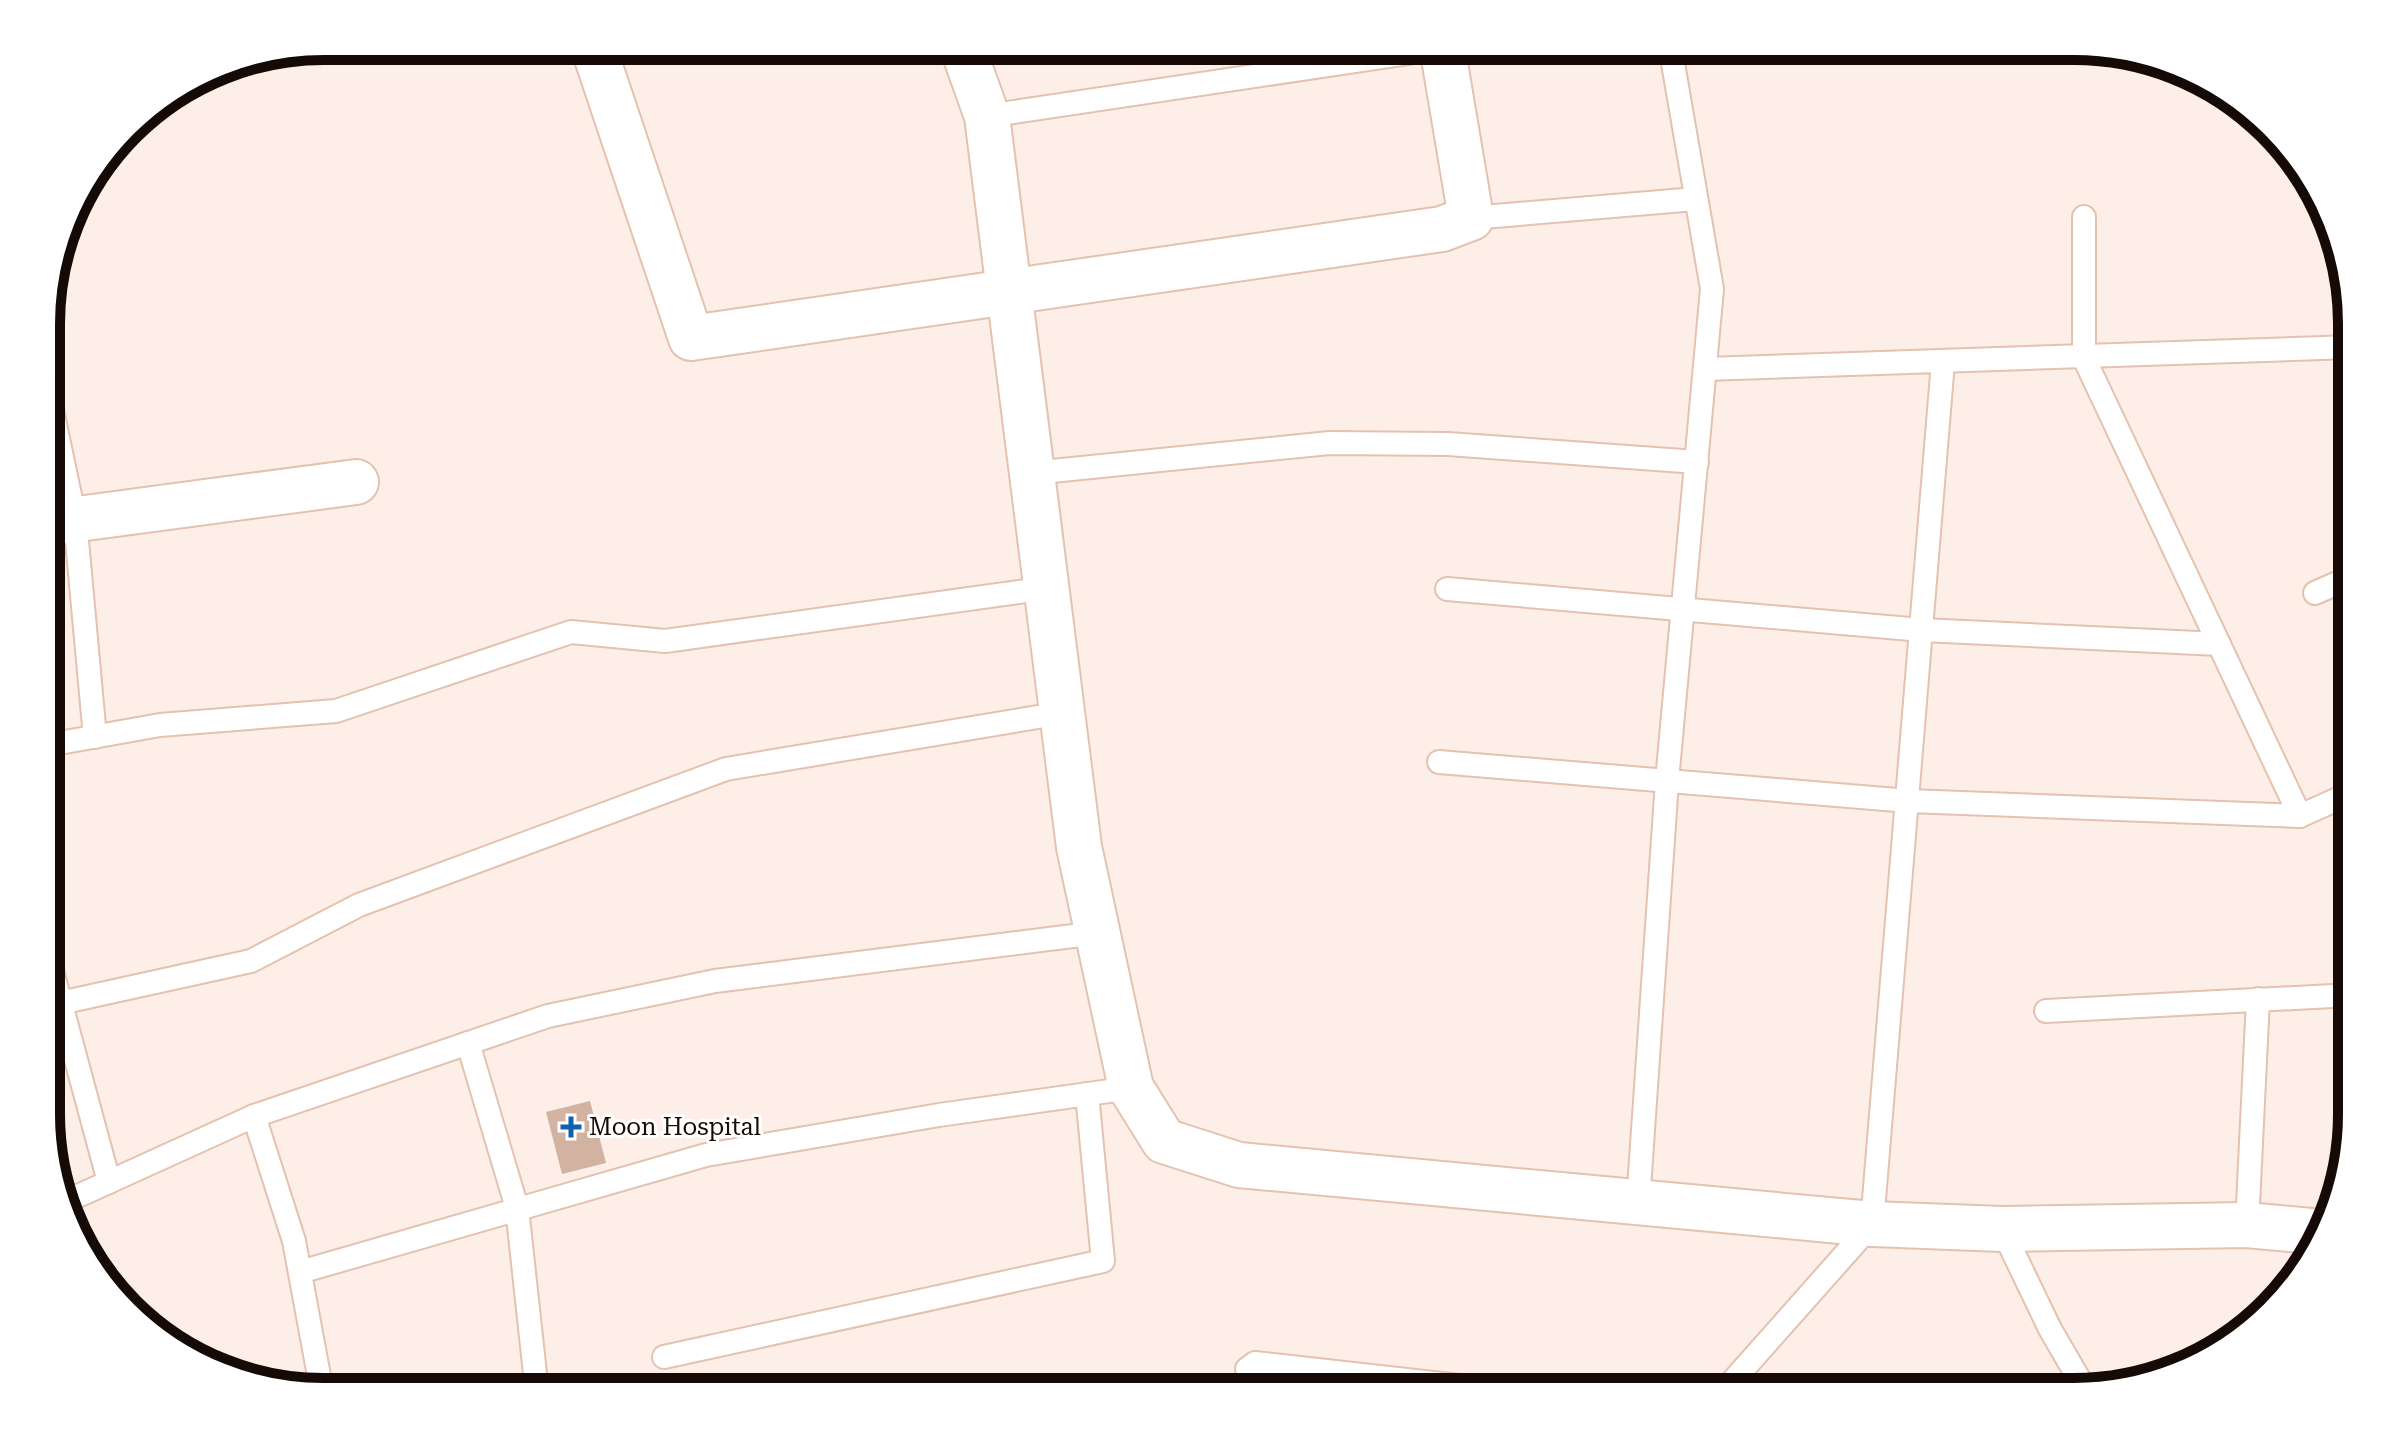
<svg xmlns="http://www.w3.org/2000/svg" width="2398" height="1438" font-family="'Roboto Serif',serif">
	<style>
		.building { fill: #d2b2a0 }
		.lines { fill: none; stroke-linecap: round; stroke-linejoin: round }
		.lane-casing { stroke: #e3c2b0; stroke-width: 26 }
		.street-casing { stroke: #e3c2b0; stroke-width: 48 }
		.lane { stroke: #fff; stroke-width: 22 }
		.street { stroke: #fff; stroke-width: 44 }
		.poi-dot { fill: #1160af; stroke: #fff; stroke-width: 3 }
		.labels { text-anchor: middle; stroke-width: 6; stroke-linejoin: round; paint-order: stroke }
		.poi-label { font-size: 24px; fill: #150a05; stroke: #fff; text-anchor: start }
		.rim { fill: none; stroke: #150a05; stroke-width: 10 }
	</style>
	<rect width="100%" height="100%" fill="#fdefe8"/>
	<path class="building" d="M590,1101L606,1163L562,1174L546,1112Z"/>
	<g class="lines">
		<g class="lane-casing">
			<g id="lane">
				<path d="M987,116L1449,47"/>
				<path d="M2084,217V358L2300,816"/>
				<path d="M1471,218L1696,199"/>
				<path d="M1705,369L2351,347"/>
				<path d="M48,391L75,519L95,737"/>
				<path d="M1032,473L1329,443L1448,444L1697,462"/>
				<path d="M1447,589L1922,630L2219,644"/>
				<path d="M2315,593L2351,577"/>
				<path d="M48,745L160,725L336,711L571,632L665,641L1047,588"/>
				<path d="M1439,762L1909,801L2300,816L2351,793"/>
				<path d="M48,956L109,1182"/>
				<path d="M60,1003L251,961L359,905L726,769L1062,713"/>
				<path d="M2046,1011L2351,995"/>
				<path d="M468,1043L517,1208L537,1392"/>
				<path d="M254,1116L294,1241L322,1392"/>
				<path d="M67,1201L254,1116L548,1016L715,981L1097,933"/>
				<path d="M1638,1203L1667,781L1712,289L1670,46"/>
				<path d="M2247,1225L2258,999"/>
				<path d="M2002,1229L2050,1329L2086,1391"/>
				<path d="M300,1272L706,1155L939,1115L1131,1088"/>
				<path d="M664,1357L1103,1261L1087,1094"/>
				<path d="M1270,1392L1247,1369L1255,1363L1513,1392"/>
				<path d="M1723,1392L1872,1224L1943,362"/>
			</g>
		</g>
		<g class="street-casing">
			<g id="street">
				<path d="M593,46L691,338L1442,229L1471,218L1442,46"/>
				<path d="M962,46L987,116L1079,847L1131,1088L1164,1141L1239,1165L1872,1224L2002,1229L2247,1225L2321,1232"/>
				<path d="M48,523L356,482"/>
			</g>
		</g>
		<use href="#lane" class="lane"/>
		<use href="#street" class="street"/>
	</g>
	<path class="poi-dot" d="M567 1115h8v8h8v8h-8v8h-8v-8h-8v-8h8z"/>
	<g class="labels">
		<g class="poi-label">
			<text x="589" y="1135">Moon Hospital</text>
		</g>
	</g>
	<path d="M0 0H2398V1438H0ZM324 60H2074A264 264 0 0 1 2338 324V1114A264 264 0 0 1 2074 1378H324A264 264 0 0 1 60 1114V324A264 264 0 0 1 324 60Z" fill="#fff" fill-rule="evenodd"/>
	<path class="rim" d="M324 60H2074A264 264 0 0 1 2338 324V1114A264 264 0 0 1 2074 1378H324A264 264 0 0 1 60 1114V324A264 264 0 0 1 324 60Z"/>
</svg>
